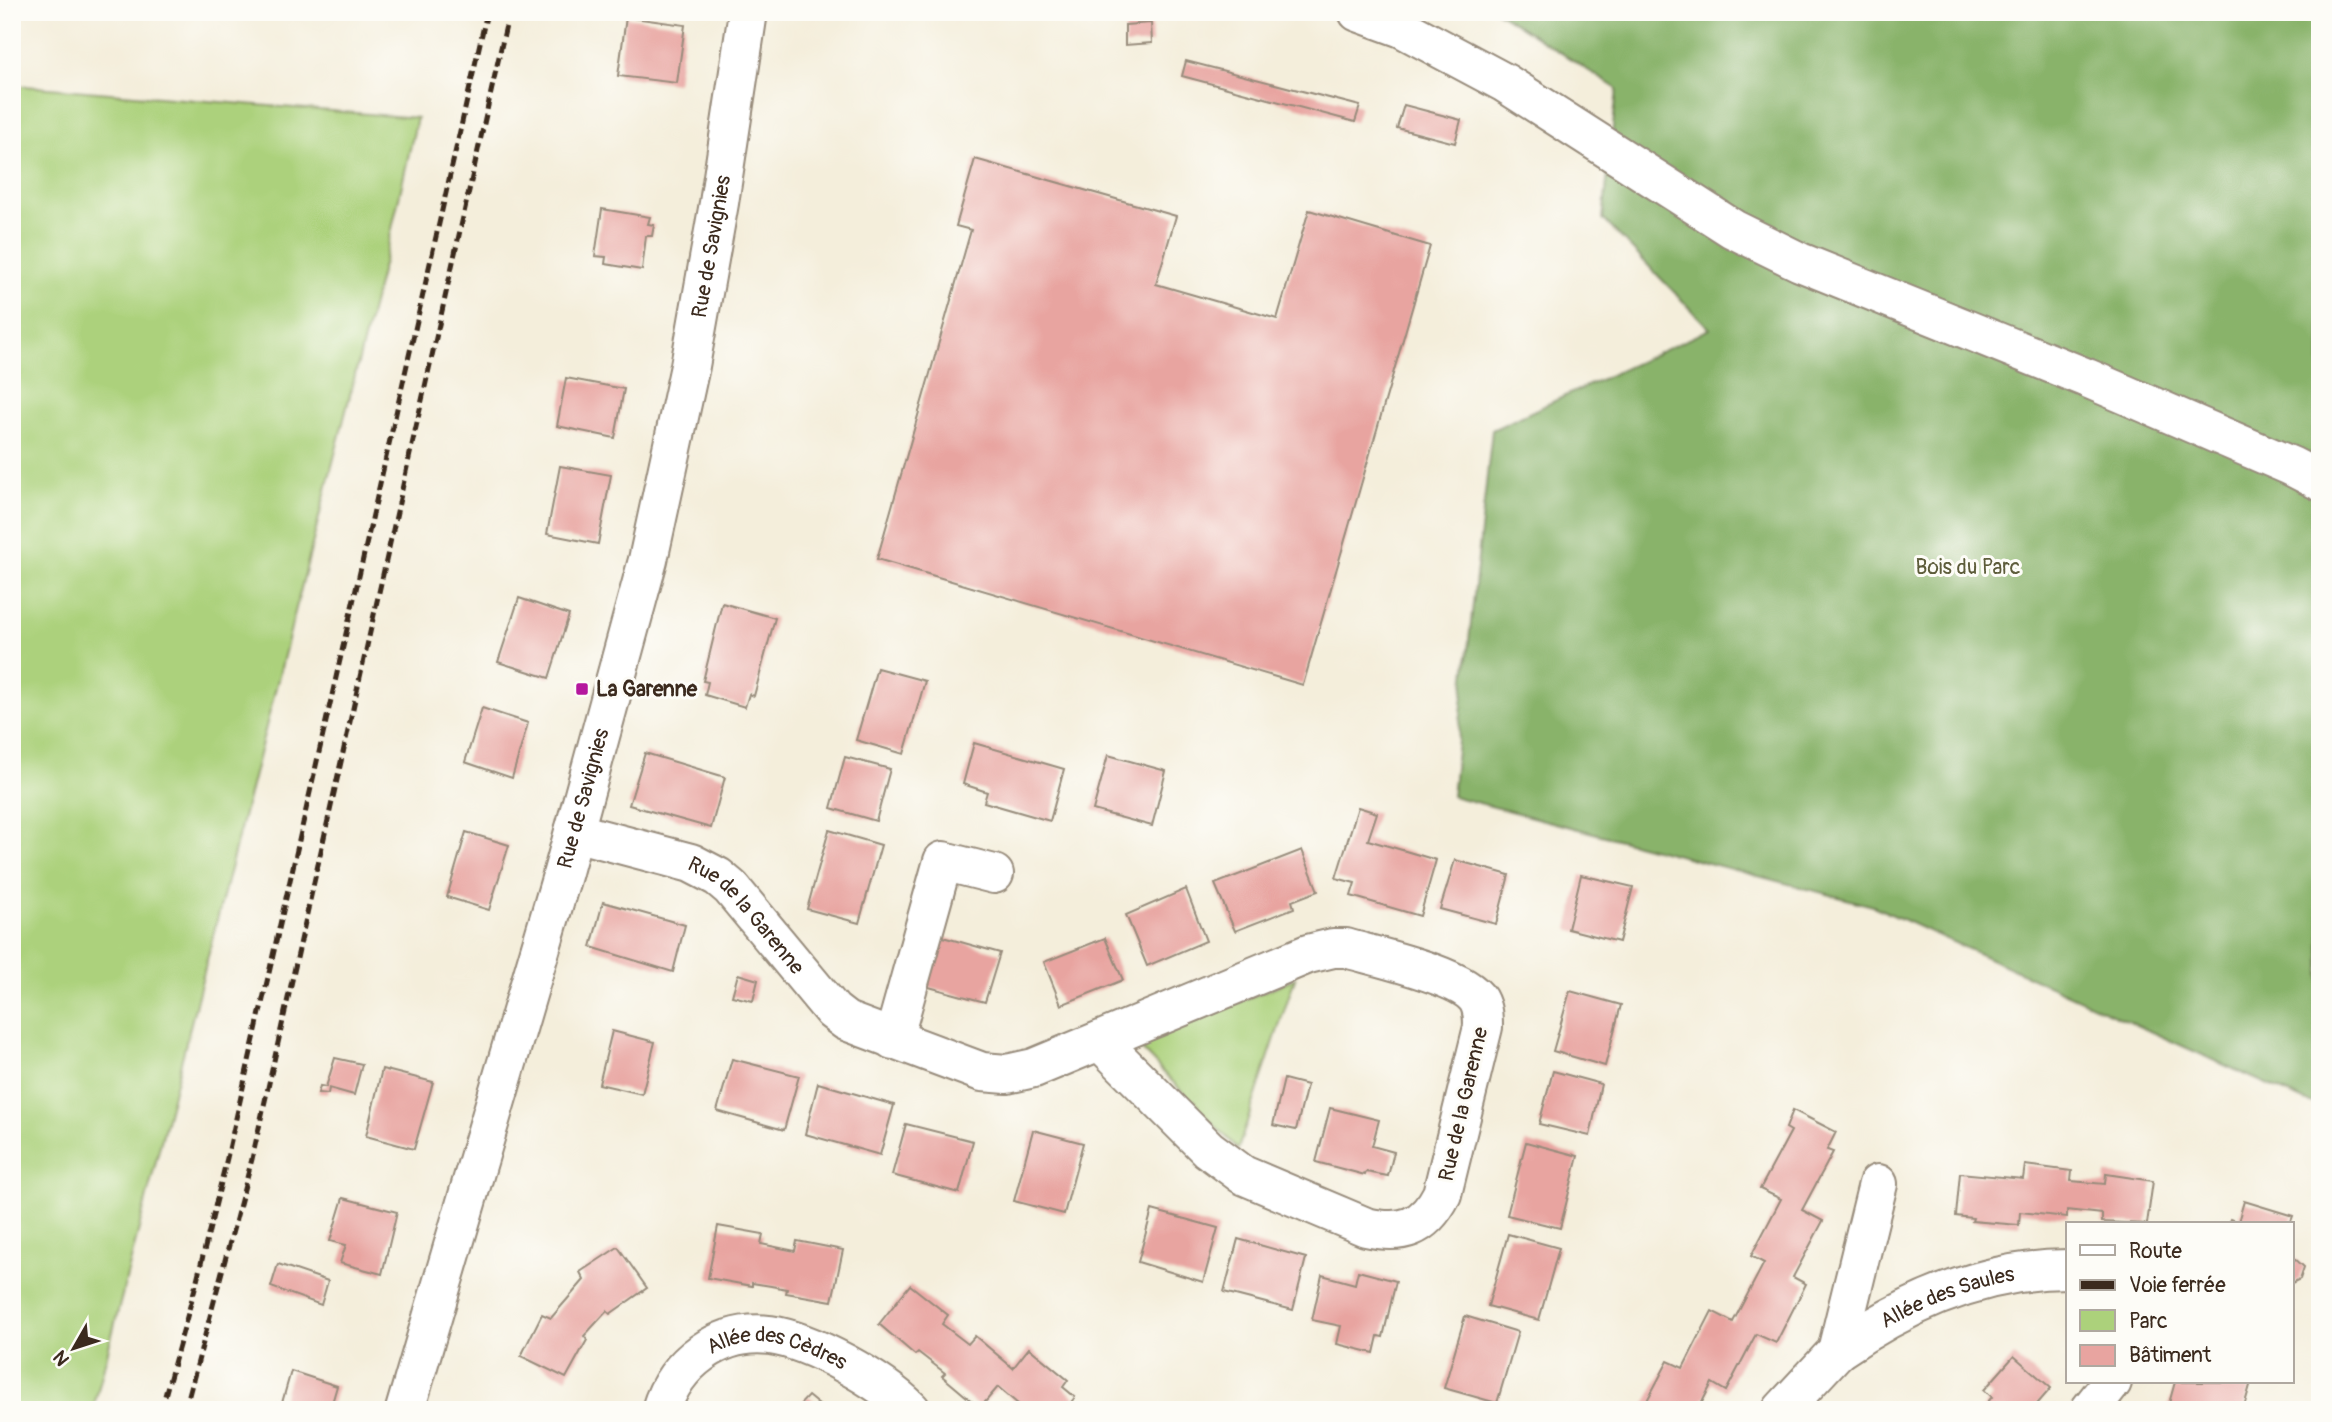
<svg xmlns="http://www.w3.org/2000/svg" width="2332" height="1422" font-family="Pangolin,sans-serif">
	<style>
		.green { fill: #acd17b; stroke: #747e4c; stroke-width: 2 }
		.forest { fill: #89b36b; stroke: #626e44; stroke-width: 2 }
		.building { fill: #e8a4a0 }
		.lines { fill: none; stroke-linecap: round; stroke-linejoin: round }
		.street-casing { stroke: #988c7c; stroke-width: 42 }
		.secondary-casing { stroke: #988c7c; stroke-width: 42 }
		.street { stroke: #fff; stroke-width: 38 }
		.secondary { stroke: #fff; stroke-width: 38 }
		.rail { stroke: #3b2a1e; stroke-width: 5; stroke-dasharray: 10 5; stroke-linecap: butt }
		.poi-dot { fill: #b5179e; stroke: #fdfcf7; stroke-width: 2.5 }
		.labels { text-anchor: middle; stroke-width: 6; stroke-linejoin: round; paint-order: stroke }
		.street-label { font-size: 21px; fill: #3b2a1e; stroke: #fdfcf7 }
		.park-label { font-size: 21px; fill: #5d5c3a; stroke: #fdfcf7 }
		.poi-label { font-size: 21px; font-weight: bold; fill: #3b2a1e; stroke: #fdfcf7; text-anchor: start }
	</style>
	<rect width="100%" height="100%" fill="#fdfcf7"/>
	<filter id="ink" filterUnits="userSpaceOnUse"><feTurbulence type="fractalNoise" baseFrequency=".0143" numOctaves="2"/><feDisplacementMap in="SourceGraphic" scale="14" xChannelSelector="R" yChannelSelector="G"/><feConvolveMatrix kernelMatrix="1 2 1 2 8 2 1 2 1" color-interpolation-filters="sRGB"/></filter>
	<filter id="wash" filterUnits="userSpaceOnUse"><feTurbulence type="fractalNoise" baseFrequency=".00686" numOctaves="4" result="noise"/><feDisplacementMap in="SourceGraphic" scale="28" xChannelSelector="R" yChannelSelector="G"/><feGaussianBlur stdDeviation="1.57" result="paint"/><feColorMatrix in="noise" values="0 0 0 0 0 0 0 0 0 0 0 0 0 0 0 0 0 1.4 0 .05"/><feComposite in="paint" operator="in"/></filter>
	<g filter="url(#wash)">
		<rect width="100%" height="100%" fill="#f4eedb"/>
		<g class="green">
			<path d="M12,85L417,118L391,233L93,1410H12Z"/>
			<path d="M1295,978L1238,1149L1138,1046Z"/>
		</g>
		<path class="forest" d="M1498,12H2320V1106L2304,1101L1873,906L1452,796L1492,430L1710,329L1603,219L1617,89Z"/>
		<g id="blocks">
			<g class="building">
				<path d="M626,17L685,25L677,83L618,76Z"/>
				<path d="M1151,23L1152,43L1125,45V25Z"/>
				<path d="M1186,61L1360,106L1355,122L1182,76Z"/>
				<path d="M1404,105L1461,120L1455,143L1397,128Z"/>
				<path d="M975,159L1176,216L1156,284L1277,319L1309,210L1430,246L1303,685L877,559L971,230L956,226Z"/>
				<path d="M602,209L650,217L648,224L654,225L652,236H646L642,270L605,264L606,257L595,256Z"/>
				<path d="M566,378L624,389L615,438L557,426Z"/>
				<path d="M560,466L611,475L598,544L547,534Z"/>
				<path d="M519,598L569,615L549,678L498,662Z"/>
				<path d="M722,603L775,618L754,696L749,694L745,707L705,695L708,682L703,681Z"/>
				<path d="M877,668L925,681L904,754L856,740Z"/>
				<path d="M482,708L528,723L512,778L465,762Z"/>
				<path d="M974,743L1064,769L1050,821L984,802L987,792L963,784Z"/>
				<path d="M645,753L725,777L711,828L629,805Z"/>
				<path d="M1108,755L1166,771L1152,826L1093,810Z"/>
				<path d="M845,757L890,769L876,821L831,808Z"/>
				<path d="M1358,807L1377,813L1368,840L1436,860L1420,916L1351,896L1355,883L1336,878Z"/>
				<path d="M829,830L881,845L859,923L807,909Z"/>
				<path d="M466,832L509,845L489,910L447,897Z"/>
				<path d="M1302,850L1318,891L1292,901L1294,908L1235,931L1215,884Z"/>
				<path d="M1455,860L1509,875L1496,924L1440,909Z"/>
				<path d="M1581,875L1633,887L1619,942L1568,929Z"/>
				<path d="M1186,889L1206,941L1147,966L1126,915Z"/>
				<path d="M603,902L685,925L673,972L591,947Z"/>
				<path d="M939,936L1000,953L985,1002L925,986Z"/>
				<path d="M1105,938L1123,980L1061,1005L1044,962Z"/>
				<path d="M738,974L758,980L753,1001L732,996Z"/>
				<path d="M1570,991L1621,1005L1605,1066L1553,1051Z"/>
				<path d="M612,1031L655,1042L642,1094L599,1084Z"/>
				<path d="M335,1058L362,1064L354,1095L329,1088L328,1094L318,1093L320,1086L326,1087Z"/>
				<path d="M732,1059L799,1076L784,1130L717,1111Z"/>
				<path d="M382,1069L433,1082L414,1149L366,1136Z"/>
				<path d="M1553,1071L1601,1084L1590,1136L1539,1124Z"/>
				<path d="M1284,1079L1307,1085L1296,1130L1273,1125Z"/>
				<path d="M818,1083L894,1105L880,1155L805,1134Z"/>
				<path d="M1330,1108L1379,1120L1372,1146L1394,1152L1388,1176L1366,1172L1365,1175L1316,1162Z"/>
				<path d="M1793,1110L1836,1132L1827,1150L1833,1152L1802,1210L1823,1221L1793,1277L1806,1284L1776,1343L1756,1334L1726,1391L1712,1383L1698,1410H1642L1668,1361L1683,1368L1712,1311L1733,1322L1764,1263L1751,1256L1781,1199L1760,1189L1791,1131L1786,1128Z"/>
				<path d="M906,1124L973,1141L959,1193L892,1175Z"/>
				<path d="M1033,1130L1083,1143L1064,1214L1014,1201Z"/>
				<path d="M1526,1142L1578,1156L1560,1228L1507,1215Z"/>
				<path d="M2025,1165L2072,1171L2071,1181L2105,1184L2106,1174L2153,1181L2147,1224L2102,1222V1214L2067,1210V1217L2020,1212L2019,1225L1972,1221L1973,1218L1956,1216L1960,1173L2023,1179Z"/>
				<path d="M343,1198L397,1212L382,1274L340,1263L346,1245L330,1241Z"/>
				<path d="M2244,1201L2293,1216L2290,1224H2228L2230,1219L2238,1222Z"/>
				<path d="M1152,1210L1218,1228L1203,1282L1138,1262Z"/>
				<path d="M718,1226L763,1234L761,1244L795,1251L797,1241L843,1250L832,1301L786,1293L787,1289L771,1286L752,1283V1286L708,1278Z"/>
				<path d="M1508,1234L1559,1248L1539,1320L1488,1306Z"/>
				<path d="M1238,1239L1306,1258L1293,1310L1224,1292Z"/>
				<path d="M618,1247L647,1288L610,1314L607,1311L584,1336L587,1340L566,1378L521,1356L542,1314L551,1318L584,1280L580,1272Z"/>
				<path d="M2292,1256L2304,1267L2300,1279L2292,1283Z"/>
				<path d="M278,1264L328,1281L321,1305L271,1287Z"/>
				<path d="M1358,1271L1396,1281L1383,1337L1378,1336L1374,1353L1337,1344L1341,1326L1312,1320L1322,1275L1355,1284Z"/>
				<path d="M910,1285L948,1315L942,1324L968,1344L975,1336L1013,1368L1029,1348L1068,1380L1063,1387L1075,1397L1065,1410H1025L998,1387L980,1408L942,1376L945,1373L918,1352L915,1355L879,1324Z"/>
				<path d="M1465,1316L1518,1332L1497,1403L1444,1388Z"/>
				<path d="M2014,1356L2051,1388L2032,1410H1981L1992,1397L1984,1390Z"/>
				<path d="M291,1371L337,1386L330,1410H280Z"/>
				<path d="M2175,1382H2251L2243,1410H2177L2168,1407Z"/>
				<path d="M808,1396L825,1410H795Z"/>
			</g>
		</g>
	</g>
	<g filter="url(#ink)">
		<use href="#blocks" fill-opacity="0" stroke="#988c7c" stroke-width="2"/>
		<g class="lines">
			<g class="street-casing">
				<g id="street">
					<path d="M1358,12L1402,28L1505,83L1733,229L1800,262L2087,378L2291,466L2320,481"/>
					<path id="s1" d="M574,832L691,863L718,877L731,888L833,1011L846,1021L982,1072L1007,1074L1034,1068L1308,954L1333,948H1346C1376,957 1462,975 1478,1000C1483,1009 1483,1017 1483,1027L1442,1194C1424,1229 1402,1235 1366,1227L1243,1175L1208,1149L1100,1041"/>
					<path d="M893,1040L943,861L994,874"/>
					<path id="s2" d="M1837,1351C1906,1303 1983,1269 2068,1269"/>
					<path id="s3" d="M661,1410C675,1363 720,1329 770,1335C812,1341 881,1380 911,1410"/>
					<path d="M1782,1410L1837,1351L1878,1184"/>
					<path d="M2090,1410L2112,1382"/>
				</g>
			</g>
			<g class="secondary-casing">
				<g id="secondary">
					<path id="s4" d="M405,1410L563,872L648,560L690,366L719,203L748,12"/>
				</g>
			</g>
			<use href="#street" class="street"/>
			<use href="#secondary" class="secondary"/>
			<g class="rail">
				<path d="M161,1410L195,1288L227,1158L487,12"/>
				<path d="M185,1410L252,1159L509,12"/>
			</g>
		</g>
	</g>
	<rect class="poi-dot" x="575" y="682" width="14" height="14" rx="3.5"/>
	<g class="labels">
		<g class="street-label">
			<text dy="7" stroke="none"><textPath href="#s4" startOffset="1204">Rue de Savignies</textPath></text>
			<text dy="7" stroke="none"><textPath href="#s4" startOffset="637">Rue de Savignies</textPath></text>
			<text dy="7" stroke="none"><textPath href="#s1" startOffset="198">Rue de la Garenne</textPath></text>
			<text transform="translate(1463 1104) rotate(-77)" y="7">Rue de la Garenne</text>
			<text dy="7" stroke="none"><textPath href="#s2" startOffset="124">Allée des Saules</textPath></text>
			<text dy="7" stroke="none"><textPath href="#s3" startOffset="152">Allée des Cèdres</textPath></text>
		</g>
		<g class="park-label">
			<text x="1968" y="574">Bois du Parc</text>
		</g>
		<g class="poi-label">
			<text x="596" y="696">La Garenne</text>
		</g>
	</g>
	<rect width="2332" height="1422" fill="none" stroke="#fdfcf7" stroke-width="42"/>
	<rect x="2066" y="1222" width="228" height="161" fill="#fdfcf7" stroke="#afa8a0" stroke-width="2"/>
	<rect x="2080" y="1245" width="35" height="10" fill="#ffffff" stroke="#afa8a0" stroke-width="2"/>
	<text x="2129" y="1258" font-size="21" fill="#3b2a1e">Route</text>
	<rect x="2080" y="1280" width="35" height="10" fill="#3b2a1e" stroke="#afa8a0" stroke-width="2"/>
	<text x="2129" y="1292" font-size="21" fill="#3b2a1e">Voie ferrée</text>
	<rect x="2080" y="1310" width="35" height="21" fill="#acd17b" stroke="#afa8a0" stroke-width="2"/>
	<text x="2129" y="1328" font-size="21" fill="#3b2a1e">Parc</text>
	<rect x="2080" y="1345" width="35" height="21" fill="#e8a4a0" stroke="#afa8a0" stroke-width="2"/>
	<text x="2129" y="1362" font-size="21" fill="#3b2a1e">Bâtiment</text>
	<g transform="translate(74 1348) rotate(231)" stroke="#fdfcf7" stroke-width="5" paint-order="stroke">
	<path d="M0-5L12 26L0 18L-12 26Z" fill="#3b2a1e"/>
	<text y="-10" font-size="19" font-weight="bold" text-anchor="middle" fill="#3b2a1e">N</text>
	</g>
</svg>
